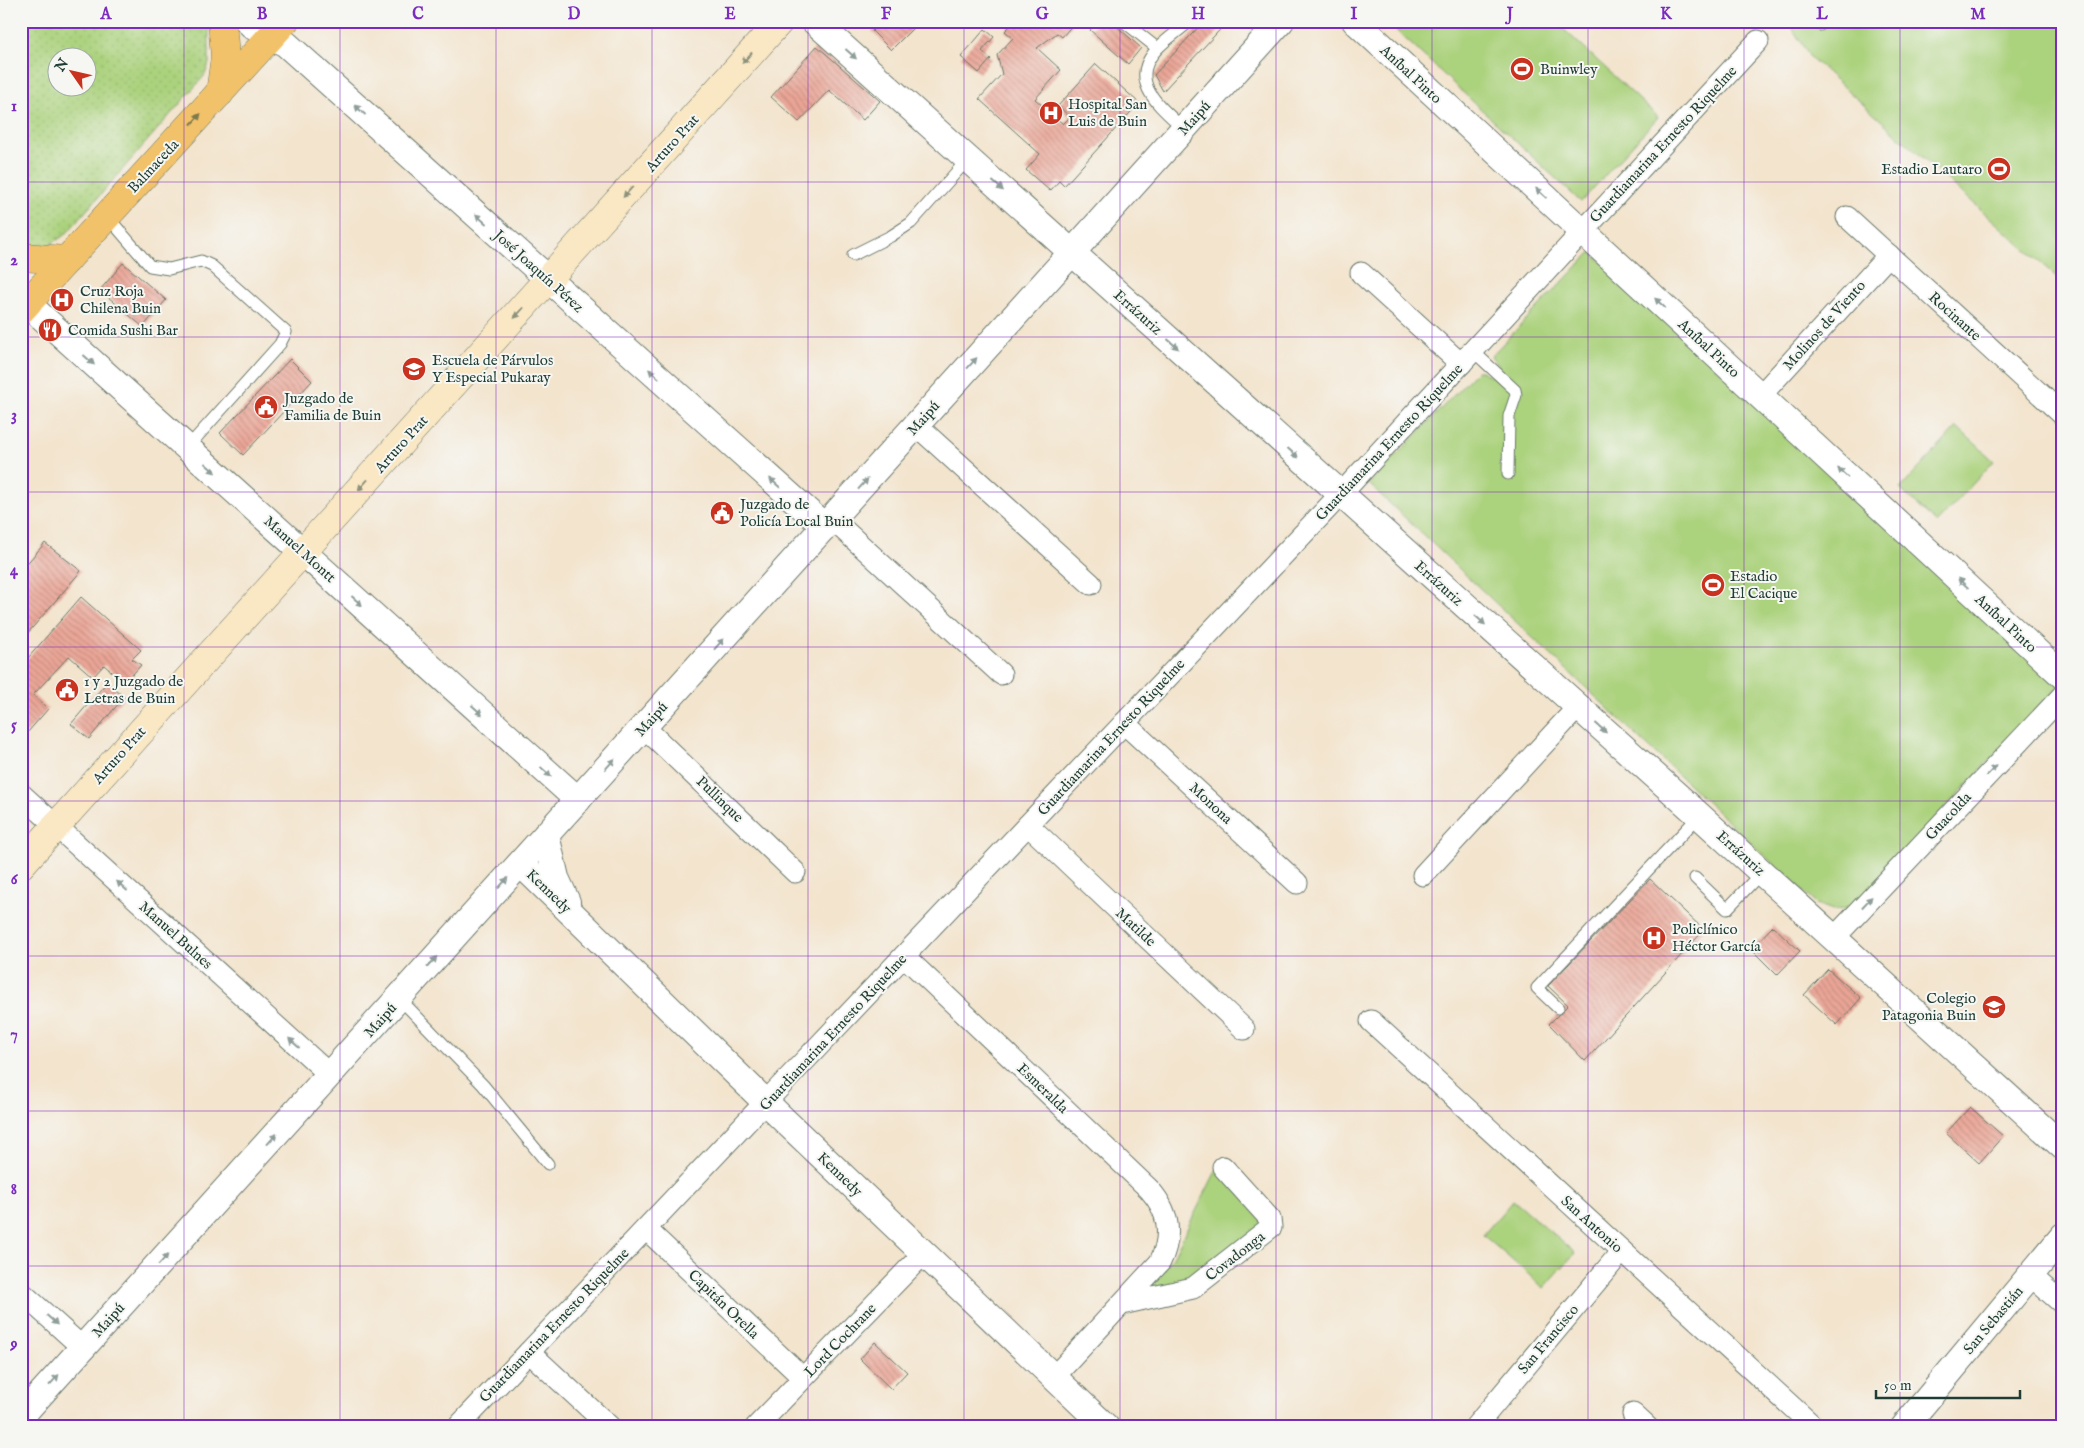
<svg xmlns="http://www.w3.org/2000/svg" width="2084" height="1448" font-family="'IM FELL English',serif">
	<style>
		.park { fill: url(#park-dots); stroke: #658858; fill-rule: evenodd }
		.pitch { fill: #abd27d; stroke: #658858 }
		.building { fill: url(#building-back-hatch) }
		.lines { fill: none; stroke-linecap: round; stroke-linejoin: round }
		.service-casing { stroke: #69776a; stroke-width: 13 }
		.minor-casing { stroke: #69776a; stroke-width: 23 }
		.tertiary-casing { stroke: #69776a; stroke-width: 28 }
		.secondary-casing { stroke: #69776a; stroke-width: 29 }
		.primary-casing { stroke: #69776a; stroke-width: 29 }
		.service { stroke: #fff; stroke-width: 11 }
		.minor { stroke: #fff; stroke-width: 21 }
		.tertiary { stroke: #fff; stroke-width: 26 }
		.secondary { stroke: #fae7c3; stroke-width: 28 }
		.primary { stroke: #f2c26a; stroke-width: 28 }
		.oneway { fill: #8f9e9a }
		.oneway2 { fill: #8c927c }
		.oneway3 { fill: #7e794c }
		.grid { fill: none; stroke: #7b2cbf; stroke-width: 1; stroke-opacity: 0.55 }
		.labels { text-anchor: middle; stroke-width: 4; stroke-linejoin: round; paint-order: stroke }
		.poi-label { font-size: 15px; fill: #1f3d34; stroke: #f6f6f2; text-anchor: start }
		.street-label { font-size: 15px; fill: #1f3d34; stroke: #f6f6f2 }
		.neatline { fill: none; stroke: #7b2cbf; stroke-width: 2 }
		.grid-label { font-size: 16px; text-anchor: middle; font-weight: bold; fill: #7b2cbf }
	</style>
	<defs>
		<pattern id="park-dots" width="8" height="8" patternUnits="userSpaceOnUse" patternTransform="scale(1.25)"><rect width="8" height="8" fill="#abd27d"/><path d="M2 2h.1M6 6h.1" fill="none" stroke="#93b56d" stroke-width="1.8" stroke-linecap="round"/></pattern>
		<pattern id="building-back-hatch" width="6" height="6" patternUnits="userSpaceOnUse" patternTransform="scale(1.25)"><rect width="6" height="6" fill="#eba697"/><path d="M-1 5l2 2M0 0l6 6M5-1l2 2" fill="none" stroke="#be887c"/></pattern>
	</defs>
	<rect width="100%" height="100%" fill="#f6f6f2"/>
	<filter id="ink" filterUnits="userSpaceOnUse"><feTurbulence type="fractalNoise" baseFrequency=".02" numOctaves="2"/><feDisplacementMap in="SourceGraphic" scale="10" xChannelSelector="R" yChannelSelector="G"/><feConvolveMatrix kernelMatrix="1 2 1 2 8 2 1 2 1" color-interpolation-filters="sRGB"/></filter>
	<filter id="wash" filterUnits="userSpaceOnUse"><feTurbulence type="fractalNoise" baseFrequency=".0096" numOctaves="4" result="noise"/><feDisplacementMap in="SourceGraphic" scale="20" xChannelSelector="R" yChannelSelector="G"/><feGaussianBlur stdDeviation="1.12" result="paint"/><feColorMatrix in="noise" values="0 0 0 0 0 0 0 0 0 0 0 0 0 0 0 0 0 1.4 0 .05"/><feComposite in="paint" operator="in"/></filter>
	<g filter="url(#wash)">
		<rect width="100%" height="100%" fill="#f3e4cd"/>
		<path class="park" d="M21,21H209V63L205,75L66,234L50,245L21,248ZM58,58H88V88H58Z"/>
		<g class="pitch">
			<path d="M1386,21H1555L1658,117L1581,202Z"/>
			<path d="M1788,21H2063V283L1809,56Z"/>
			<path d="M1591,252L2060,685L1851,909L1833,910L1816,904L1369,484L1477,371H1482L1491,377L1500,368L1491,356Z"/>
			<path d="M1957,427L1994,461L1937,523L1900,489Z"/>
			<path d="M1218,1167L1267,1223L1184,1284L1147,1292L1173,1257Z"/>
			<path d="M1513,1200L1575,1253L1544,1288L1483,1235Z"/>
		</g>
		<g id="blocks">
			<g class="building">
				<path d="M881,21H920L891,50L872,31Z"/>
				<path d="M1015,21H1076L1062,37L1057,33L1037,48L1061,70L1035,99L1063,124L1070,117L1058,106L1096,64L1139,103L1064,186L1059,181L1050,191L1026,170L1040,154L979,99L1002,74L997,55L1013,38L1005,31Z"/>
				<path d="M1098,21H1111L1141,48L1128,64L1090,30Z"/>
				<path d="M1204,21H1228L1163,91L1154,75Z"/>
				<path d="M985,29L994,37L982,51L991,59L979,73L961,57Z"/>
				<path d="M817,46L880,101L863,120L829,90L799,122L771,97Z"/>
				<path d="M123,263L166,300L143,327L100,290Z"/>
				<path d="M290,359L312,381L243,455L220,433Z"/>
				<path d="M45,543L81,571L21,641V570Z"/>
				<path d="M81,597L141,650L132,659L141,665L125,683L104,665L93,677L69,656L33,695L48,709L27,733L21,728V666Z"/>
				<path d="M107,682L124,697L89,739L71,724Z"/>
				<path d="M1650,879L1704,930L1585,1061L1549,1024L1568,1005L1548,986Z"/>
				<path d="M1773,926L1800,951L1777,975L1751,949Z"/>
				<path d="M1828,969L1861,998L1837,1025L1804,995Z"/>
				<path d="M1970,1107L2003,1136L1979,1163L1946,1133Z"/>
				<path d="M875,1342L907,1372L891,1389L860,1359Z"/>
			</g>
		</g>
	</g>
	<g filter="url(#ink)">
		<use href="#blocks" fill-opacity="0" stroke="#69776a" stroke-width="1"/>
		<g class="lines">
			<g class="service-casing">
				<g id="service">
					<path d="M1123,21L1157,48"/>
					<path d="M1820,25L1824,21"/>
					<path d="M1184,129C1161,107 1126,82 1157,49C1166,39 1179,31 1190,21"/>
					<path d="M107,216L150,266L169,269L201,261L212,266L286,332L280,344L187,448"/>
					<path d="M853,255L891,236L911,223L968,159"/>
					<path d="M1473,351L1515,390L1516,395L1509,416L1508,474"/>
					<path d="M1695,878L1727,909L1762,872"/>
					<path d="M399,998L483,1085L548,1164"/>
					<path d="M1558,1008L1537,988L1699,816"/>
				</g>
			</g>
			<g class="minor-casing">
				<g id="minor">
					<path d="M1847,217L2063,415"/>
					<path d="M1361,273L1461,364"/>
					<path d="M1760,396L1889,255"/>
					<path d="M916,425L1091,584"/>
					<path d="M832,519L1001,674"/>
					<path d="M1124,723L1297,883"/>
					<path d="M644,727L795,872"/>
					<path d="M21,794L330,1075"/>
					<path d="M1028,825L1244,1029"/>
					<path d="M1423,875L1578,707"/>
					<path d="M1834,938L2063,695"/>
					<path d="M904,956L1149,1189C1169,1211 1173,1235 1160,1262L1054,1377"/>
					<path d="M1371,1021L1814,1427"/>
					<path d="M646,1229L803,1378"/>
					<path d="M2030,1275L2063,1304"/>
					<path d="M21,1292L83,1348"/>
					<path d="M1122,1304L1193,1288L1271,1227L1270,1219L1223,1167"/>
					<path d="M529,1352L610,1427"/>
					<path d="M1633,1414L1647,1427"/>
					<path d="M458,1427L1340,495L1758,41"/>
					<path d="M756,1427L924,1253"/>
					<path d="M1475,1427L1622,1251"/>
				</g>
			</g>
			<g class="tertiary-casing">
				<g id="tertiary">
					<path d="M248,21L254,27L286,44L825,527"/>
					<path d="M814,21L1691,808L2063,1147"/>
					<path d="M1355,21L2063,676"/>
					<path d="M21,298L578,800"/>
					<path d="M546,835L556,878L567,902"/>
					<path d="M521,864L785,1121L1106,1427"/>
					<path d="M21,1416L1281,21"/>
					<path d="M1904,1427L2063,1236"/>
				</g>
			</g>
			<g class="secondary-casing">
				<path id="secondary" d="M21,865L780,21"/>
			</g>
			<g class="primary-casing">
				<g id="primary">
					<path d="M220,93L225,57L222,21"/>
					<path d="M21,257L67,260"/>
					<path d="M21,310L285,21"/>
				</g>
			</g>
			<use href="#service" class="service"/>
			<use href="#minor" class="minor"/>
			<use href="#tertiary" class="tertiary"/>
			<use href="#secondary" class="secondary"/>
			<use href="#primary" class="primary"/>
		</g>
		<defs><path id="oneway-solid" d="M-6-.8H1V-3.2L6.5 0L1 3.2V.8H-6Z" transform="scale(1.25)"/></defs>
		<g class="oneway">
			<use href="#oneway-solid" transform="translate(851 54) rotate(42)"/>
			<use href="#oneway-solid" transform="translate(360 110) rotate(-138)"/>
			<use href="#oneway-solid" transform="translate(998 186) rotate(42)"/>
			<use href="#oneway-solid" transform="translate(1541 193) rotate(-137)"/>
			<use href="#oneway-solid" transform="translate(481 219) rotate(-138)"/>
			<use href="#oneway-solid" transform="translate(1660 303) rotate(-137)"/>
			<use href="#oneway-solid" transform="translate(1173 344) rotate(42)"/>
			<use href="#oneway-solid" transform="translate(89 360) rotate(42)"/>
			<use href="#oneway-solid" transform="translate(972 363) rotate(-48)"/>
			<use href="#oneway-solid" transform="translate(654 374) rotate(-138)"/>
			<use href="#oneway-solid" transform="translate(1293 453) rotate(42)"/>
			<use href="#oneway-solid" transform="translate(210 468) rotate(42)"/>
			<use href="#oneway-solid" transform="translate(1843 473) rotate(-137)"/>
			<use href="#oneway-solid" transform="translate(775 483) rotate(-138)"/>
			<use href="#oneway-solid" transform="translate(863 484) rotate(-48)"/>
			<use href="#oneway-solid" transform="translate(1963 583) rotate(-137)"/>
			<use href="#oneway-solid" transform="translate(357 601) rotate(42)"/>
			<use href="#oneway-solid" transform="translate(1480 620) rotate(42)"/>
			<use href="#oneway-solid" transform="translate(719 644) rotate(-48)"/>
			<use href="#oneway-solid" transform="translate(477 710) rotate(42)"/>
			<use href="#oneway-solid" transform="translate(1601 728) rotate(42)"/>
			<use href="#oneway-solid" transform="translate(610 764) rotate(-48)"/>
			<use href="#oneway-solid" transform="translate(1991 771) rotate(-47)"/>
			<use href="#oneway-solid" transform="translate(546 772) rotate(42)"/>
			<use href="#oneway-solid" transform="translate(503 883) rotate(-48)"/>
			<use href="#oneway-solid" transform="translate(122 886) rotate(-138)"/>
			<use href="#oneway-solid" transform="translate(1867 902) rotate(-47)"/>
			<use href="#oneway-solid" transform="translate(432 962) rotate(-48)"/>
			<use href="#oneway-solid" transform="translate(294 1043) rotate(-138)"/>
			<use href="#oneway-solid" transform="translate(272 1139) rotate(-48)"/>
			<use href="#oneway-solid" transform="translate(163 1260) rotate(-48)"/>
			<use href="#oneway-solid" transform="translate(52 1320) rotate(42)"/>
			<use href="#oneway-solid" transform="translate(54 1380) rotate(-48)"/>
		</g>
		<g class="oneway2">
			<use href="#oneway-solid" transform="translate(747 58) rotate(132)"/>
			<use href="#oneway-solid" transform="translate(628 192) rotate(132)"/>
			<use href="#oneway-solid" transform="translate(519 313) rotate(132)"/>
			<use href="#oneway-solid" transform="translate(363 485) rotate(132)"/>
		</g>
		<use class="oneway3" href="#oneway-solid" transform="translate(196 119) rotate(-47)"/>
	</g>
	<path class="grid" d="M184,21V1427M340,21V1427M496,21V1427M652,21V1427M808,21V1427M964,21V1427M1120,21V1427M1276,21V1427M1432,21V1427M1588,21V1427M1744,21V1427M1900,21V1427M21,182H2063M21,337H2063M21,492H2063M21,647H2063M21,801H2063M21,956H2063M21,1111H2063M21,1266H2063"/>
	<defs>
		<g id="stadium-disc" transform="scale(1.25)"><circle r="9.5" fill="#c8321e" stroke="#f6f6f2"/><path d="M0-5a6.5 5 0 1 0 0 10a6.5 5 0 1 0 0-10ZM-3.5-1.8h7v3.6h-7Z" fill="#fff"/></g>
		<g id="hospital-disc" transform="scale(1.25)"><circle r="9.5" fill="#c8321e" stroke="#f6f6f2"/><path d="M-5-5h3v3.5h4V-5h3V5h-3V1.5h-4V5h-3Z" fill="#fff"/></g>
		<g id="restaurant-disc" transform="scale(1.25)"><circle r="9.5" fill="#c8321e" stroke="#f6f6f2"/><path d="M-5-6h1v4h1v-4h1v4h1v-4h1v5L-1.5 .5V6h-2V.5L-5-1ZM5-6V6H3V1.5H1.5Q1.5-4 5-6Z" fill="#fff"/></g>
		<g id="school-disc" transform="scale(1.25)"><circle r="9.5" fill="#c8321e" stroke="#f6f6f2"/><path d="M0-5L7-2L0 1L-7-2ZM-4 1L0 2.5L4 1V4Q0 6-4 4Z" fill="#fff"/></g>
		<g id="civic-disc" transform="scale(1.25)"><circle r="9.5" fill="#c8321e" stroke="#f6f6f2"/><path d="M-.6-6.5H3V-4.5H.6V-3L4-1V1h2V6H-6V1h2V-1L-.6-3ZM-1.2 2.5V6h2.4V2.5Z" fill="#fff"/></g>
	</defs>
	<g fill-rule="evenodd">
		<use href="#stadium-disc" x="1522" y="69"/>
		<use href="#hospital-disc" x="1051" y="113"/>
		<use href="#stadium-disc" x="1999" y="169"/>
		<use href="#hospital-disc" x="62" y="300"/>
		<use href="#restaurant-disc" x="50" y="330"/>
		<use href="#school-disc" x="414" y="369"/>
		<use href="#civic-disc" x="266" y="407"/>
		<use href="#civic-disc" x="722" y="513"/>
		<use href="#stadium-disc" x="1713" y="585"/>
		<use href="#civic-disc" x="67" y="690"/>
		<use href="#hospital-disc" x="1654" y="938"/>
		<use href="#school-disc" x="1994" y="1007"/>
	</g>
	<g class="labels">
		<g class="poi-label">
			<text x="1540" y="74">Buinwley</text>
			<text x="1068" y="109">Hospital San<tspan x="1068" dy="17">Luis de Buin</tspan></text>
			<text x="1982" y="174" text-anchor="end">Estadio Lautaro</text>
			<text x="80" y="296">Cruz Roja<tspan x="80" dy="17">Chilena Buin</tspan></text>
			<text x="68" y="335">Comida Sushi Bar</text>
			<text x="432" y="365">Escuela de Párvulos<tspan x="432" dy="17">Y Especial Pukaray</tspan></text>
			<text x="284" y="403">Juzgado de<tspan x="284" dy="17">Familia de Buin</tspan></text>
			<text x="740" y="509">Juzgado de<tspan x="740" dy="17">Policía Local Buin</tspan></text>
			<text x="1730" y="581">Estadio<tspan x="1730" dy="17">El Cacique</tspan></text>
			<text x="84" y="686">1 y 2 Juzgado de<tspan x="84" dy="17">Letras de Buin</tspan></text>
			<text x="1672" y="934">Policlínico<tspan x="1672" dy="17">Héctor García</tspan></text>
			<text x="1976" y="1003" text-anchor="end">Colegio<tspan x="1976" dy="17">Patagonia Buin</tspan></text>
		</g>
		<g class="street-label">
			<text transform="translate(1411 74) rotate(43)" y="5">Aníbal Pinto</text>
			<text transform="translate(1194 118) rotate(-48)" y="5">Maipú</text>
			<text transform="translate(672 143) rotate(-48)" y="5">Arturo Prat</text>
			<text transform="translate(1663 144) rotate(-47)" y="5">Guardiamarina Ernesto Riquelme</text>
			<text transform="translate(153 166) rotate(-47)" y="5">Balmaceda</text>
			<text transform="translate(539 271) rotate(42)" y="5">José Joaquín Pérez</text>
			<text transform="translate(1138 312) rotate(42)" y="5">Errázuriz</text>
			<text transform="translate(1955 316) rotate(42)" y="5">Rocinante</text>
			<text transform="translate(1824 325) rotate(-48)" y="5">Molinos de Viento</text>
			<text transform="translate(1709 348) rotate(43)" y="5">Aníbal Pinto</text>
			<text transform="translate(923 418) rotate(-48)" y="5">Maipú</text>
			<text transform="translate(1389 442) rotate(-47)" y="5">Guardiamarina Ernesto Riquelme</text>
			<text transform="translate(401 444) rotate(-48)" y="5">Arturo Prat</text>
			<text transform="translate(300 549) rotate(42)" y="5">Manuel Montt</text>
			<text transform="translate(1439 583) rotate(42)" y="5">Errázuriz</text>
			<text transform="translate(2006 623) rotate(43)" y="5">Aníbal Pinto</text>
			<text transform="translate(651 719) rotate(-48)" y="5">Maipú</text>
			<text transform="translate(1111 737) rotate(-47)" y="5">Guardiamarina Ernesto Riquelme</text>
			<text transform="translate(119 755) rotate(-48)" y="5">Arturo Prat</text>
			<text transform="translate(720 799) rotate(44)" y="5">Pullinque</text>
			<text transform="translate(1211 803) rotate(43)" y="5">Monona</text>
			<text transform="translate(1948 816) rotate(-47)" y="5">Guacolda</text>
			<text transform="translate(1741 853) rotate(42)" y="5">Errázuriz</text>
			<text transform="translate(549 891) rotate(44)" y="5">Kennedy</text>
			<text transform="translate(1136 927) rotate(43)" y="5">Matilde</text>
			<text transform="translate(176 935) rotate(42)" y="5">Manuel Bulnes</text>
			<text transform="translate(380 1020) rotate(-48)" y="5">Maipú</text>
			<text transform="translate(833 1032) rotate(-47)" y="5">Guardiamarina Ernesto Riquelme</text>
			<text transform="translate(1043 1088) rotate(44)" y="5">Esmeralda</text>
			<text transform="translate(840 1174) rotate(44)" y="5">Kennedy</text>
			<text transform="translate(1592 1224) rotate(42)" y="5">San Antonio</text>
			<text transform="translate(1235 1256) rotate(-38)" y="5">Covadonga</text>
			<text transform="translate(724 1304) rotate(44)" y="5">Capitán Orella</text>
			<text transform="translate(108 1320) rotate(-48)" y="5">Maipú</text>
			<text transform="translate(1993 1320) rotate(-50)" y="5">San Sebastián</text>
			<text transform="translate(554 1325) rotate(-46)" y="5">Guardiamarina Ernesto Riquelme</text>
			<text transform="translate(1548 1339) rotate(-50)" y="5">San Francisco</text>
			<text transform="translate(840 1340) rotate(-46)" y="5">Lord Cochrane</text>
		</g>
	</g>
	<rect width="2084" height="1448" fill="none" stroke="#f6f6f2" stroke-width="55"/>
	<g transform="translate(72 72) rotate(304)"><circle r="24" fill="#f6f6f2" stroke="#a0aca6"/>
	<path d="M0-4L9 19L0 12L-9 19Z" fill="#c8321e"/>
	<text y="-8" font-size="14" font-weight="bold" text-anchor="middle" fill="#1f3d34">N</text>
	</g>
	<path d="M1876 1390v8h144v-8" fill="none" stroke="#1f3d34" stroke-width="2.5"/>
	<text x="1884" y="1390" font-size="15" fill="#1f3d34" stroke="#f6f6f2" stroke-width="4" paint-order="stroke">50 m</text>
	<rect x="28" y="28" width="2028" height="1392" class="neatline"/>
	<g class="grid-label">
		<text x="106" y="19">A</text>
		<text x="262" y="19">B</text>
		<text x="418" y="19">C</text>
		<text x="574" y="19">D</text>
		<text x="730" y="19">E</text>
		<text x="886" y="19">F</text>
		<text x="1042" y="19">G</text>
		<text x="1198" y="19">H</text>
		<text x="1354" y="19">I</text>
		<text x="1510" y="19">J</text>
		<text x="1666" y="19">K</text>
		<text x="1822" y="19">L</text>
		<text x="1978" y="19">M</text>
		<text x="14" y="111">1</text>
		<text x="14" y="265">2</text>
		<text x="14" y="420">3</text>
		<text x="14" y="575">4</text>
		<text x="14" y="730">5</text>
		<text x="14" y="884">6</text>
		<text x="14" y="1039">7</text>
		<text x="14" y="1194">8</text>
		<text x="14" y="1349">9</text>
	</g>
</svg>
